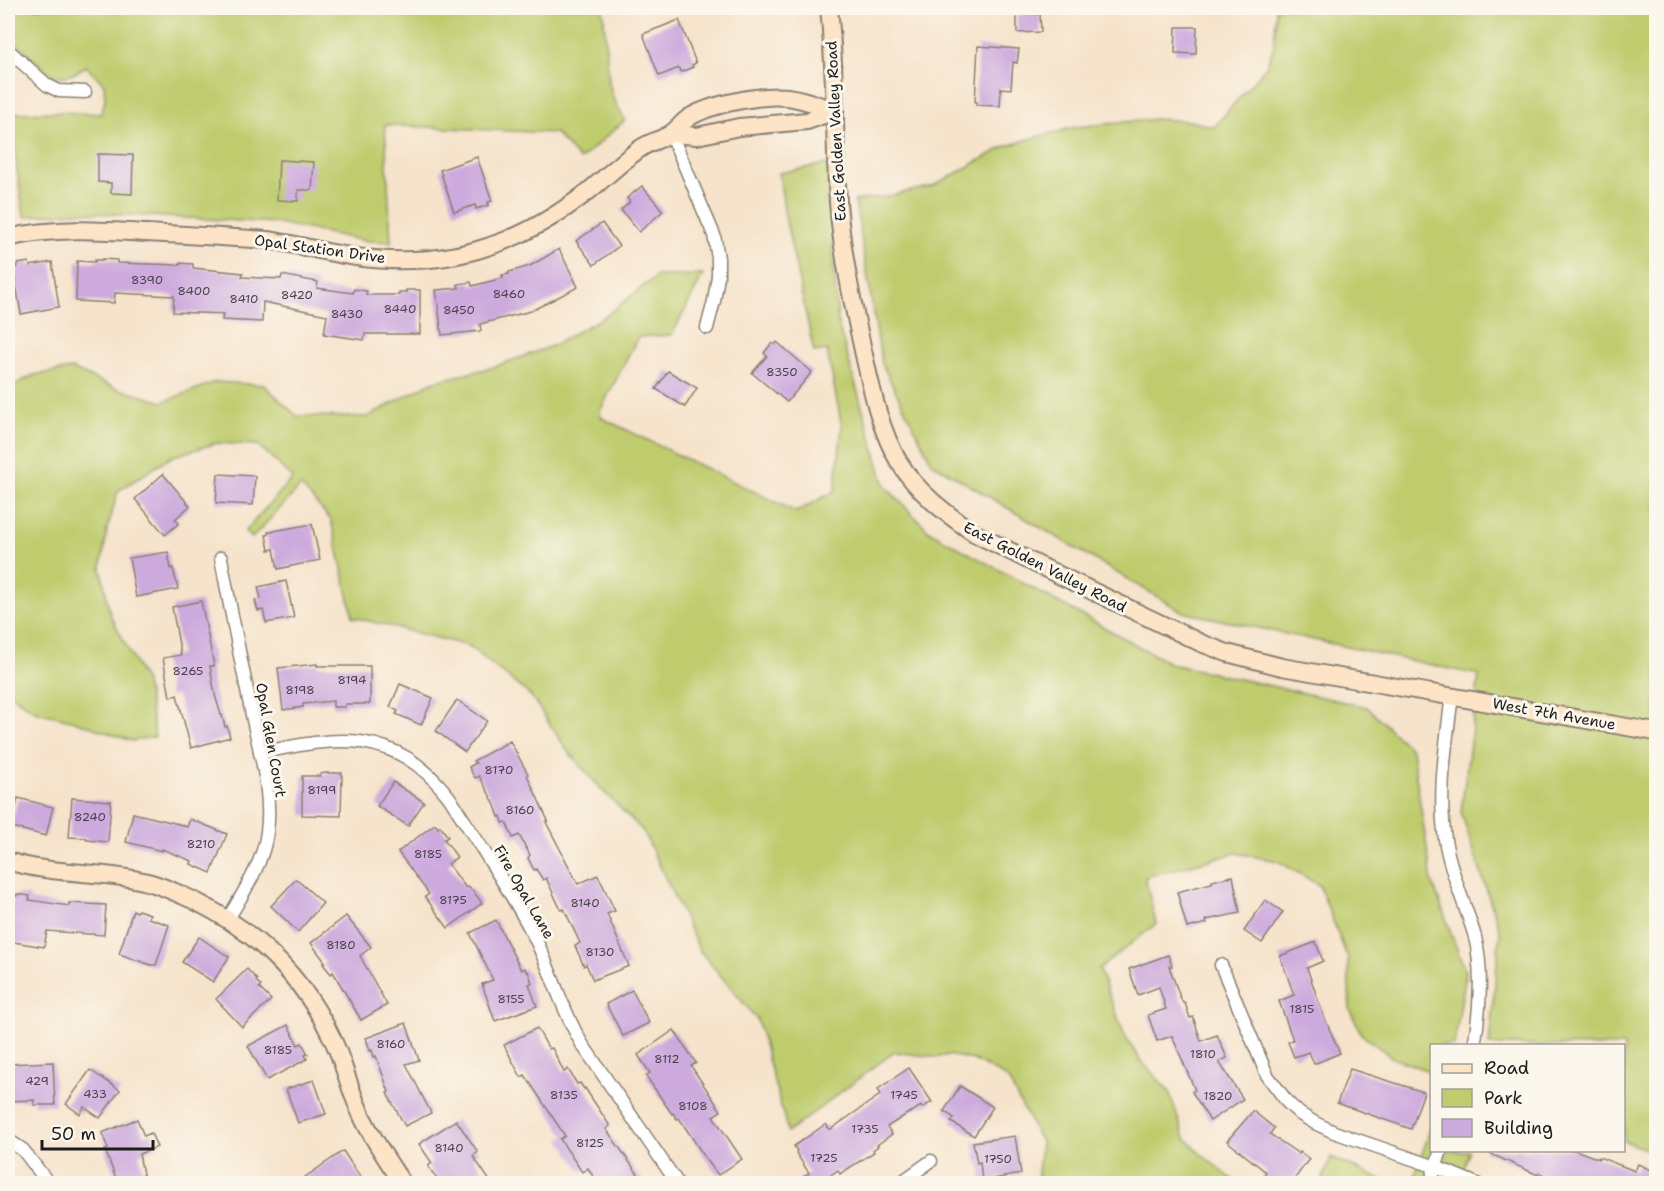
<svg xmlns="http://www.w3.org/2000/svg" width="1664" height="1191" font-family="'Shantell Sans',sans-serif">
	<style>
		.green { fill: #bfcc6e; stroke: #6e7445; stroke-width: 1.5 }
		.building { fill: #cdaadd }
		.lines { fill: none; stroke-linecap: round; stroke-linejoin: round }
		.street-casing { stroke: #898074; stroke-width: 15 }
		.secondary-casing { stroke: #898074; stroke-width: 20 }
		.street { stroke: #fff; stroke-width: 12 }
		.secondary { stroke: #fee4c6; stroke-width: 16 }
		.labels { text-anchor: middle; stroke-width: 6; stroke-linejoin: round; paint-order: stroke }
		.number-label { font-size: 12px; fill: #48404c }
		.street-label { font-size: 15px; fill: #1c1c1c; stroke: #fbf7ec }
	</style>
	<rect width="100%" height="100%" fill="#fbf7ec"/>
	<filter id="ink" filterUnits="userSpaceOnUse"><feTurbulence type="fractalNoise" baseFrequency=".0167" numOctaves="2"/><feDisplacementMap in="SourceGraphic" scale="12" xChannelSelector="R" yChannelSelector="G"/><feConvolveMatrix kernelMatrix="1 2 1 2 8 2 1 2 1" color-interpolation-filters="sRGB"/></filter>
	<filter id="wash" filterUnits="userSpaceOnUse"><feTurbulence type="fractalNoise" baseFrequency=".008" numOctaves="4" result="noise"/><feDisplacementMap in="SourceGraphic" scale="24" xChannelSelector="R" yChannelSelector="G"/><feGaussianBlur stdDeviation="1.35" result="paint"/><feColorMatrix in="noise" values="0 0 0 0 0 0 0 0 0 0 0 0 0 0 0 0 0 1.4 0 .05"/><feComposite in="paint" operator="in"/></filter>
	<g filter="url(#wash)">
		<rect width="100%" height="100%" fill="#f6e3cb"/>
		<g class="green">
			<path d="M8,8H603L609,82L613,98L625,120L580,160L555,133L385,125L391,242L365,241L278,223L76,212L24,217L9,113L63,112L101,114L105,100L104,84L86,66L73,74L61,77L51,75L8,36Z"/>
			<path d="M1276,8H1656V1153L1624,1141V1046L1489,1045L1500,931L1461,812L1479,675L1183,612L932,463L882,364L855,201L885,197L933,186L1004,147L1033,138L1076,127L1155,119L1190,121L1214,127L1266,67L1274,46Z"/>
			<path d="M827,164L838,324L885,486L930,532L1171,664L1367,707L1412,750L1432,881L1466,974L1454,1045L1432,1046L1431,1072L1393,1058L1361,1034L1350,1009L1348,959L1319,885L1278,861L1236,853L1145,877L1156,924L1099,969L1126,1038L1141,1061L1169,1091L1184,1136L1202,1155L1237,1183H1037L1041,1142L1007,1078L974,1060L949,1055L936,1057L894,1052L788,1132L757,1019L700,951L643,831L601,789L567,750L531,696L469,646L353,617L331,520L301,486L252,538L245,531L293,478L258,445L217,443L171,457L118,491L107,530L101,568L110,614L146,684L155,737L132,741L71,720L37,712L8,693V388L34,375L72,369L115,388L163,402L215,382L264,385L297,416L367,417L432,382L494,367L552,346L607,315L657,276L703,275L672,335L638,337L600,411L601,417L606,420L796,512L835,491L842,427L827,350L814,352L785,216L779,173Z"/>
			<path d="M1431,1127L1432,1150L1469,1151L1460,1183L1412,1184Z"/>
			<path d="M1331,1157L1388,1183H1321Z"/>
		</g>
		<g id="blocks">
			<g class="building">
				<path d="M1017,14H1040L1041,32L1017,33Z"/>
				<path d="M679,20L696,63L692,65L693,67L681,72L679,68L659,76L643,34Z"/>
				<path d="M1176,27H1197L1196,54L1175,53Z"/>
				<path d="M978,46L1019,49L1017,63L1013,62L1011,89L1001,88L1000,106L976,105L977,102H975Z"/>
				<path d="M98,154L133,155L132,194L111,193V183L98,182Z"/>
				<path d="M477,157L492,201L488,202L489,205L476,209L475,205L454,212L440,170Z"/>
				<path d="M279,160L314,162L312,190H298V201L277,200Z"/>
				<path d="M642,186L663,211L639,232L621,210L630,202L627,198Z"/>
				<path d="M602,223L619,246L594,265L576,241Z"/>
				<path d="M559,249L578,287L531,311L480,324L481,331L442,335L436,290L459,288L458,284L471,282L472,286L503,278L502,275L509,274V272L530,266Z"/>
				<path d="M102,259L117,260V263L180,265V263L193,264V268L243,273L242,277L281,279L282,275L318,282L317,288L353,293L354,289L367,291L366,295H399V292H406V290H420V334H365L364,340L324,334L327,315L263,302L262,322L222,320L223,314L173,312L174,296L115,293L114,303L76,301L77,261L95,262V260H102Z"/>
				<path d="M29,262L30,266L52,262L59,307L21,314L13,267H17V264Z"/>
				<path d="M777,342L812,372L787,402L752,373L767,356L764,353L772,343L775,345Z"/>
				<path d="M668,371L697,388L685,407L656,389Z"/>
				<path d="M163,474L190,506L175,519L179,523L165,535L135,499Z"/>
				<path d="M218,474L255,476L253,505L216,503Z"/>
				<path d="M312,524L320,560L278,569L274,549L269,550L266,535H268V532Z"/>
				<path d="M168,552L171,569L173,568L178,589L136,597L129,558Z"/>
				<path d="M286,581L294,618L266,623L263,610L258,611L255,600L261,599L258,587Z"/>
				<path d="M201,601L214,666H210L215,695L221,715H222L225,727L227,726L230,737L191,748L177,695L170,697L163,658L181,655L172,607Z"/>
				<path d="M317,664V666H370V704H345V707H333V701L303,704V707L283,710L278,668Z"/>
				<path d="M400,684L433,698L421,725L396,714L398,711L390,707Z"/>
				<path d="M457,700L487,721L465,752L436,731Z"/>
				<path d="M510,741L528,774L527,775L548,821L546,822L578,884L598,875L615,911L607,914L629,966L593,980L586,964L584,966L575,946L580,943L564,909L561,910L546,878L543,880L536,869L534,870L528,858L530,855L519,835L513,838L506,822L503,823L501,816L499,817L494,803L479,776L475,778L469,767L476,763L473,761Z"/>
				<path d="M327,773H342L341,816L302,815V776H320V774Z"/>
				<path d="M393,782L424,802L408,826L377,806Z"/>
				<path d="M18,798L53,807L46,836L11,827Z"/>
				<path d="M72,798L111,801L108,842L87,840V838L69,837Z"/>
				<path d="M133,813L179,824L187,827L190,819L227,834L211,873L191,864L192,861L162,849V851L126,842Z"/>
				<path d="M435,824L438,828L440,826L448,837L444,839L457,857L448,864L466,888L468,887L473,891L482,903L448,928L425,897L429,894L398,852Z"/>
				<path d="M1233,876L1240,913L1206,920L1207,923L1187,928L1177,892L1212,883V881Z"/>
				<path d="M296,879L323,903L298,932L271,906Z"/>
				<path d="M17,894L30,896L29,900L69,906V903L106,905L104,935L47,931L44,947L8,941V927L13,896H17Z"/>
				<path d="M1265,900L1283,912L1262,943L1244,931Z"/>
				<path d="M133,910L137,912L138,910L150,914L148,918L169,925L156,965H151L119,954Z"/>
				<path d="M346,916L371,947L360,956L387,1005L361,1020L333,972L331,974L323,964L325,962L311,943Z"/>
				<path d="M496,920L521,970L525,968L526,972L528,971L532,983L529,984L537,1006L495,1021L482,984L493,980L470,933Z"/>
				<path d="M199,937L229,957L213,982L182,962Z"/>
				<path d="M1316,942L1323,961L1307,968L1324,1017L1340,1053L1314,1064L1309,1052L1294,1057L1288,1042L1293,1040L1279,1001L1294,995L1280,956Z"/>
				<path d="M1168,955L1172,966H1169L1180,997L1183,1003H1185L1190,1018L1193,1017L1201,1041L1217,1035L1227,1058L1219,1062L1243,1099L1210,1121L1192,1092L1195,1090L1172,1036L1157,1041L1148,1015L1166,1009L1159,987L1138,995L1129,969Z"/>
				<path d="M247,969L257,980L256,981L261,986L259,988L271,1000L242,1027L216,999Z"/>
				<path d="M632,990L649,1023L623,1036L606,1004Z"/>
				<path d="M406,1023L419,1060L406,1064L431,1113L405,1126L387,1093L389,1092L376,1056L374,1057L372,1050L370,1051L366,1038Z"/>
				<path d="M288,1025L298,1045L302,1043L308,1054L305,1055L307,1059L267,1080L248,1046Z"/>
				<path d="M537,1028L549,1049L552,1048L564,1072L568,1069L577,1084L580,1083L584,1089L585,1088L610,1126L606,1129L645,1184H598L588,1168L582,1172L560,1139L565,1136L525,1075L521,1077L504,1045Z"/>
				<path d="M674,1030L696,1063L691,1066L721,1111L713,1116L742,1159L718,1175L704,1156L679,1118L677,1119L673,1113L672,1114L646,1076L650,1073L638,1055Z"/>
				<path d="M53,1062L55,1105H34V1100L8,1101V1064Z"/>
				<path d="M909,1068L932,1102L922,1108L921,1106L910,1113V1112L887,1127L892,1134L877,1145L878,1146L873,1150L874,1152L840,1174L838,1170L818,1184H793L809,1173L796,1153L797,1151L794,1146L826,1124L829,1129H831L880,1095L878,1089Z"/>
				<path d="M1350,1069L1424,1092L1411,1129L1337,1103Z"/>
				<path d="M90,1070L120,1090L100,1118L84,1107L80,1114L66,1104Z"/>
				<path d="M314,1080L326,1114L298,1123L286,1089Z"/>
				<path d="M960,1086L993,1107L974,1136L951,1122L954,1118L944,1111Z"/>
				<path d="M1253,1111L1274,1128L1270,1134L1299,1154L1300,1152L1309,1159L1291,1184H1272L1263,1176L1266,1172L1227,1141Z"/>
				<path d="M137,1119L144,1136L151,1133L157,1147L139,1154L145,1184H118L105,1150L108,1149L102,1133Z"/>
				<path d="M456,1120L478,1152L473,1156L492,1184H440L428,1166L432,1163L419,1144Z"/>
				<path d="M1015,1136L1021,1174L982,1181L980,1162L977,1163L973,1142Z"/>
				<path d="M1482,1150H1575L1599,1159V1157L1635,1171L1638,1164L1656,1172V1184H1567L1539,1173L1538,1175Z"/>
				<path d="M343,1151L365,1184H295Z"/>
			</g>
		</g>
	</g>
	<g filter="url(#ink)">
		<use href="#blocks" fill-opacity="0" stroke="#898074" stroke-width="1.5"/>
		<g class="lines">
			<g class="street-casing">
				<g id="street">
					<path d="M8,50L47,85L59,91L85,92"/>
					<path d="M671,134L714,235L718,258V276L714,301L707,328"/>
					<path d="M221,558C231,612 242,666 253,720C261,756 272,795 267,832C263,864 243,893 228,919"/>
					<path d="M1452,695C1446,745 1437,796 1446,845C1452,877 1466,906 1475,937C1483,969 1480,1012 1474,1046"/>
					<path d="M260,753C338,736 394,727 449,797C478,843 510,889 535,938C552,973 562,1010 582,1044L678,1184"/>
					<path d="M1221,965L1267,1075L1288,1103L1300,1114L1315,1123L1334,1132L1436,1167L1477,1184"/>
					<path d="M8,1140L23,1150L49,1184"/>
					<path d="M899,1184L931,1161"/>
					<path d="M1430,1184L1441,1150"/>
				</g>
			</g>
			<g class="secondary-casing">
				<g id="secondary">
					<path d="M829,8C836,72 834,138 838,202C842,254 853,305 864,355C872,391 880,430 899,462C917,492 945,513 974,533L1034,563L1201,643L1227,653L1282,667L1656,732"/>
					<path d="M671,134L697,136L739,127L807,121L835,111"/>
					<path d="M8,238C54,227 99,230 146,233C186,235 226,237 267,240C297,244 326,253 356,257C400,263 447,261 490,246C525,235 556,216 585,194C604,179 621,162 641,148C650,142 660,140 670,134C677,130 683,121 690,117C711,104 763,94 787,97C804,99 819,105 835,111"/>
					<path d="M8,861C54,876 104,870 151,883C165,887 179,894 193,900C254,930 302,975 332,1038C344,1062 349,1089 361,1114C372,1139 388,1161 403,1184"/>
				</g>
			</g>
			<use href="#street" class="street"/>
			<use href="#secondary" class="secondary"/>
		</g>
	</g>
	<g class="labels">
		<g class="number-label">
			<text x="147" y="284">8390</text>
			<text x="194" y="295">8400</text>
			<text x="509" y="298">8460</text>
			<text x="297" y="299">8420</text>
			<text x="244" y="303">8410</text>
			<text x="400" y="313">8440</text>
			<text x="459" y="314">8450</text>
			<text x="347" y="318">8430</text>
			<text x="782" y="376">8350</text>
			<text x="188" y="675">8265</text>
			<text x="352" y="684">8194</text>
			<text x="300" y="694">8198</text>
			<text x="499" y="774">8170</text>
			<text x="322" y="794">8199</text>
			<text x="520" y="814">8160</text>
			<text x="90" y="821">8240</text>
			<text x="201" y="848">8210</text>
			<text x="428" y="858">8185</text>
			<text x="453" y="904">8175</text>
			<text x="585" y="907">8140</text>
			<text x="341" y="949">8180</text>
			<text x="600" y="956">8130</text>
			<text x="511" y="1003">8155</text>
			<text x="1302" y="1013">1815</text>
			<text x="391" y="1048">8160</text>
			<text x="278" y="1054">8185</text>
			<text x="1203" y="1058">1810</text>
			<text x="667" y="1063">8112</text>
			<text x="37" y="1085">429</text>
			<text x="95" y="1098">433</text>
			<text x="564" y="1099">8135</text>
			<text x="904" y="1099">1745</text>
			<text x="1218" y="1100">1820</text>
			<text x="693" y="1110">8108</text>
			<text x="865" y="1133">1735</text>
			<text x="590" y="1147">8125</text>
			<text x="449" y="1152">8140</text>
			<text x="824" y="1162">1725</text>
			<text x="998" y="1163">1750</text>
		</g>
		<g class="street-label">
			<text transform="translate(836 131) rotate(-93)" y="5">East Golden Valley Road</text>
			<text transform="translate(320 249) rotate(8)" y="5">Opal Station Drive</text>
			<text transform="translate(1045 567) rotate(27)" y="5">East Golden Valley Road</text>
			<text transform="translate(1554 714) rotate(10)" y="5">West 7th Avenue</text>
			<text transform="translate(271 740) rotate(80)" y="5">Opal Glen Court</text>
			<text transform="translate(524 892) rotate(60)" y="5">Fire Opal Lane</text>
		</g>
	</g>
	<rect width="1664" height="1191" fill="none" stroke="#fbf7ec" stroke-width="30"/>
	<rect x="1430" y="1044" width="195" height="108" fill="#fbf7ec" stroke="#a29f99" stroke-width="1.5"/>
	<rect x="1442" y="1064" width="30" height="9" fill="#fee4c6" stroke="#a29f99" stroke-width="1.5"/>
	<text x="1484" y="1074" font-size="18" fill="#1c1c1c">Road</text>
	<rect x="1442" y="1089" width="30" height="18" fill="#bfcc6e" stroke="#a29f99" stroke-width="1.5"/>
	<text x="1484" y="1104" font-size="18" fill="#1c1c1c">Park</text>
	<rect x="1442" y="1119" width="30" height="18" fill="#cdaadd" stroke="#a29f99" stroke-width="1.5"/>
	<text x="1484" y="1134" font-size="18" fill="#1c1c1c">Building</text>
	<path d="M42 1140v9h111v-9" fill="none" stroke="#1c1c1c" stroke-width="3"/>
	<text x="51" y="1140" font-size="18" fill="#1c1c1c" stroke="#fbf7ec" stroke-width="4.5" paint-order="stroke">50 m</text>
</svg>
